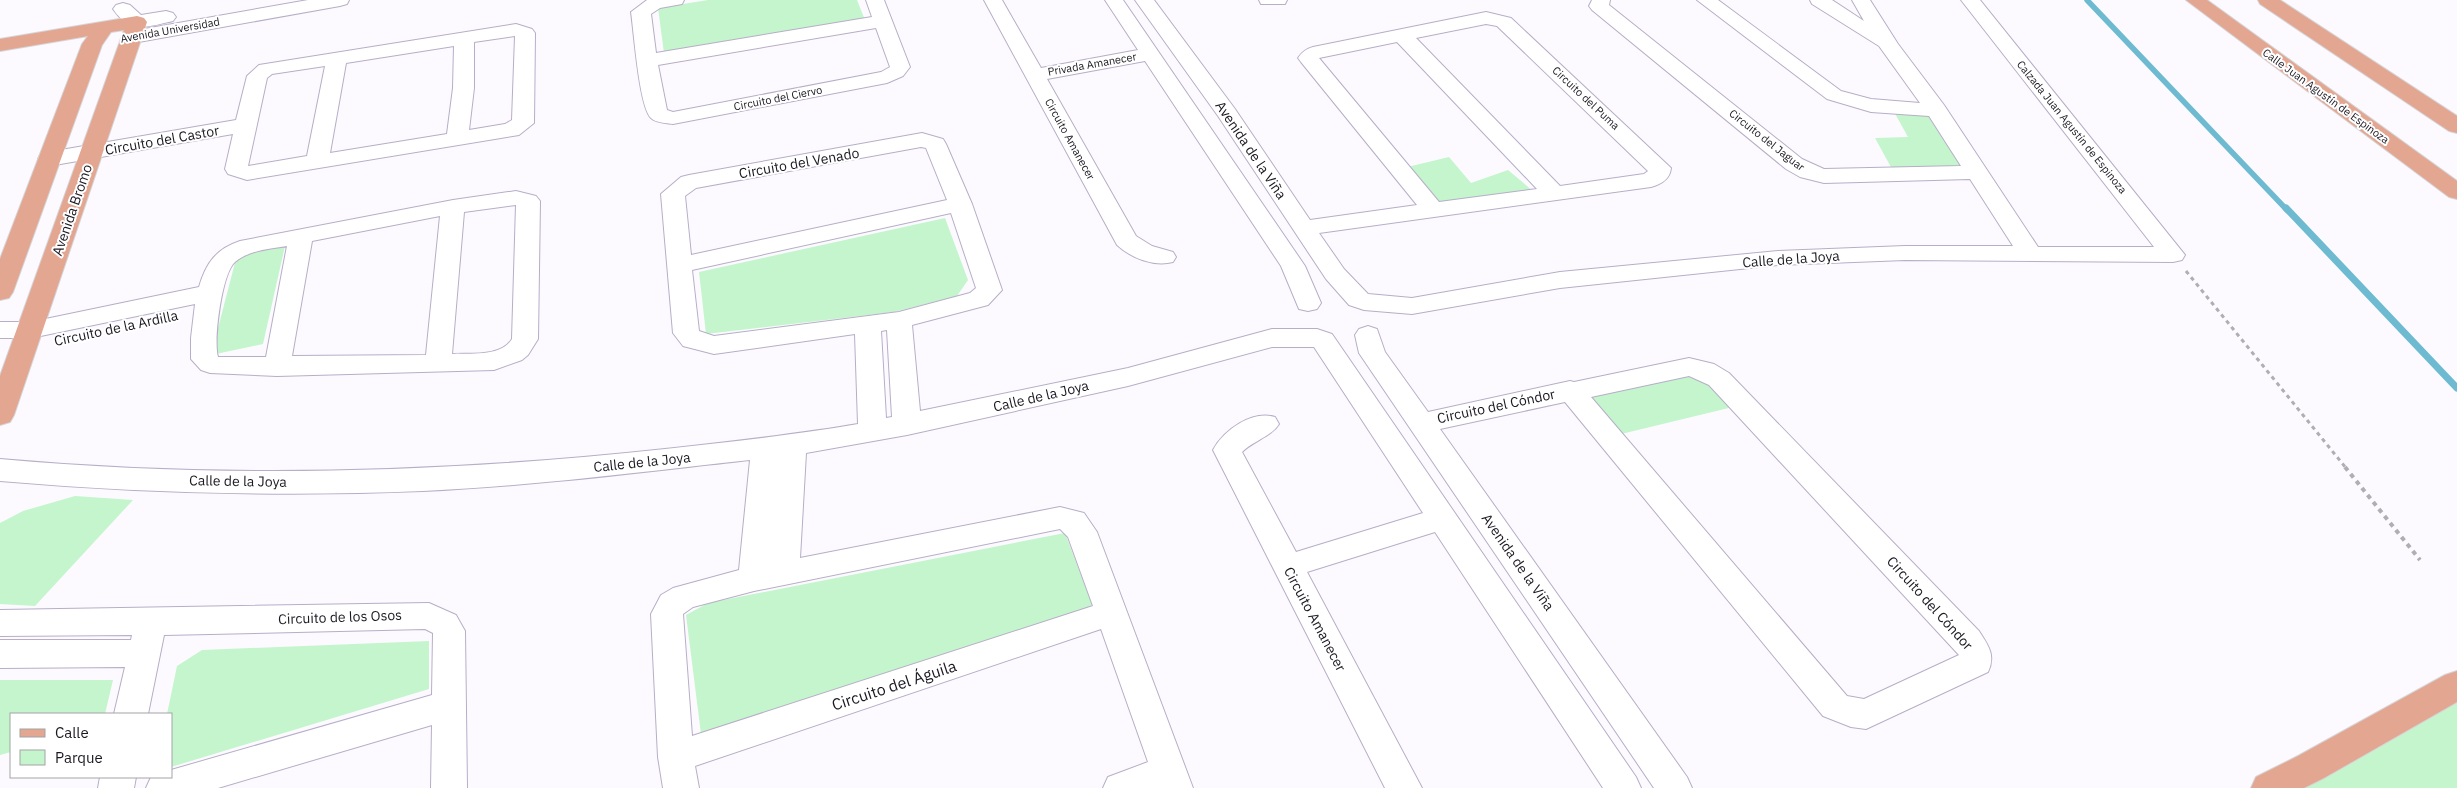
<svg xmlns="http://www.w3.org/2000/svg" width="2457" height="788" font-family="'IBM Plex Sans',sans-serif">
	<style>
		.green { fill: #c4f5cd }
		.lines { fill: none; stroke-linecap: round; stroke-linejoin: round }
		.stream-far1 { stroke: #6ebbd1; stroke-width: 5.5 }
		.stream { stroke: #6ebbd1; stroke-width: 7 }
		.minor-casing { stroke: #b7aec7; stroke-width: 2 }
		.major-casing { stroke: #d6d5d7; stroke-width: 2 }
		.path-far1 { stroke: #b0adb3; stroke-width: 3; stroke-dasharray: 4 4; stroke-linecap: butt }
		.path { stroke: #b0adb3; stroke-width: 4; stroke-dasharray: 4.5 4.5; stroke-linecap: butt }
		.minor { fill: #fff; fill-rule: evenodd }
		.major { fill: #e2a691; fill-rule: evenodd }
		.labels { text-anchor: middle; stroke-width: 4; stroke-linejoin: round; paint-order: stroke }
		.far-street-label { font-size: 11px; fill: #1c1821; stroke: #fff }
		.street-label { font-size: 14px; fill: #1c1821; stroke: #fff }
		.near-street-label { font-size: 16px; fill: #1c1821; stroke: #fff }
	</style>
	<rect width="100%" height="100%" fill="#fcfaff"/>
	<g class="green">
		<path d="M708,0H857L865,20L664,53L658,8Z"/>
		<path d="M1893,110L1931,111L1976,170L1892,169L1875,138L1908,137Z"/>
		<path d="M1449,157L1471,183L1508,170L1533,191L1434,204L1399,169Z"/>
		<path d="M945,218L968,280L957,296L894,312L706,334L699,272Z"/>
		<path d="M285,246L263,344L211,355L237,255Z"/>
		<path d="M1695,372L1737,406L1613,436L1576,392Z"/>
		<path d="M75,496L133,500L35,606L0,604V523L23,511Z"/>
		<path d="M1065,533L1094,609L701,734L686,615L708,603Z"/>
		<path d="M429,641V689L171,767V714H167L177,666L202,650Z"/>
		<path d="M0,680H113L105,714H11V752L0,755Z"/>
		<path d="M2457,700V788H2298Z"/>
	</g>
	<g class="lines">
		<path class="stream-far1" d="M2087,0L2287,210"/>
		<path class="stream" d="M2286,208L2457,388"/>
		<g class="minor-casing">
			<g id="minor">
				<path d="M308,0H349L347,4L340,6L133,43L126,41L123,37L126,33L133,31Z"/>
				<path d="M647,0H684L682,4L660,8L651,14L656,53L872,17L866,0H884L910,67L903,76L887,83L673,124C666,123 656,123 651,118C639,106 634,32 631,12ZM876,28L890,67L881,72L673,112L667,110L658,65Z"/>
				<path d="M984,0H1002L1041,68L1138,50L1105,0H1123L1305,266L1321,303L1317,309L1308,311L1299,309L1281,266L1145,61L1047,79L1136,236L1152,246L1173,252L1176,257L1173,262C1154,267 1131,258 1117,245Z"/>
				<path d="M1135,0H1154L1235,109L1310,220L1417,205L1301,62L1298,58C1302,52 1306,49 1313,47L1486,12L1511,18L1671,168C1670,179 1662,184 1651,187L1319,233L1344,269L1368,294L1412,298L1560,272L1778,251L1905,246H2013L1970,179L1824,183L1800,177L1786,169L1592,10L1589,6L1592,0H1610L1609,5L1802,159L1824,169L1961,166L1929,116L1871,112L1827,99L1697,0H1718L1841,91L1871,99L1920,103L1879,46L1812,4L1810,0H1832L1864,21L1852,0H1870L1898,44L1944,105L2038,247H2154L1961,0H1980L2185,255L2182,260L2173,262L1905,260L1778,265L1560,288L1412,314L1364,310L1349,305L1326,279L1218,116ZM1486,24L1497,26L1648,171L1644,174L1560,186L1416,38ZM1397,42L1537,189L1439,202L1319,58Z"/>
				<path d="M1259,0H1287L1285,4H1261Z"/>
				<path d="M123,3L130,5L141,15L166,11L173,13L176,17L173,21C147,27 130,34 113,9L116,5Z"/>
				<path d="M516,24L532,29L535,33L534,123L519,135L247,180L228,174L225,169L233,134L49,166L41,164L38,159L41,154L49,152L236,120L247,76L259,65ZM515,36L512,120L505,124L469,130L474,88V42ZM454,46L453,88L447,134L330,153L346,63ZM325,66L307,156L248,166L267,78L272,74Z"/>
				<path d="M922,133L943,139L946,144L972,204L1002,290L988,305L912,325L920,411L1128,368L1272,329H1317L1332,334L1636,777L1641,788H1603L1435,532L1307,572L1422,788H1385L1213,450C1224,430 1252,410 1275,417L1279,424C1272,436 1253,441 1242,452L1296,552L1423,513L1314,347H1272L1128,386L907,435L806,453L800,558L1060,507L1084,513L1097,532L1193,788H1103L1108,777L1148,762L1101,629L695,766L699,788H663L658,757L651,614L661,595L673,588L739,570L750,460C641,472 532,486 423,491C282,497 140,493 0,481V459C222,479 444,473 665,449C729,442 794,435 858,424L855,334L714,354L683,346L673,333L661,194L681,177L689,175ZM921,147L926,148L947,200L691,255L685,196L696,188ZM951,213L976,288L970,293L899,312L714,336L699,331L692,270ZM887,330L892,417L886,418L881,331ZM1060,529L1068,537L1093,606L692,736L683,614L693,607L754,591Z"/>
				<path d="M516,191L536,196L540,201L538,339L528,355L522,360L494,370L277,376L210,373L201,370L191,359V338L195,304L31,338H0V322H31L199,287C206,263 216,249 240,241L453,200ZM516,205L512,339C501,357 471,353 452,354L464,212ZM440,216L426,355L292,356L312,241ZM287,246L266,357H218C213,340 222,273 235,262C249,250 270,249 287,246Z"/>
				<path d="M1368,326L1377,329L1385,352L1428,412L1570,381L1574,382L1689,358L1714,364L1729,373L1979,631C1988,645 1996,655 1988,672L1866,729L1851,727L1823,716L1565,402L1440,429L1687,777L1692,788H1654L1359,353L1355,335L1359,329ZM1689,376L1709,385L1959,655L1864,699L1847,696L1591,397Z"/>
				<path d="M429,603L456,615L465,631L467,788H431L432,725L218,788H146L151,777H171V770L432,695L433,633L425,629L164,635L148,714H114L125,667L0,668V640H131L132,635L0,636V610Z"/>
				<path d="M100,777H136L134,788H98Z"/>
			</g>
		</g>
		<g class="major-casing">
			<g id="major">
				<path d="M2186,0H2207L2457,181V199L2449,197Z"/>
				<path d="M2258,0H2280L2457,116V133L2449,131L2260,4Z"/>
				<path d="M137,16L144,18L147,22L14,415L10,422L0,425V376L124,30L111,32L102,45L13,292L9,298L0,300V259L82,44L88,36L0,51V39Z"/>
				<path d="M2457,671V702L2324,778L2304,788H2251L2256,777L2298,756L2445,675Z"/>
			</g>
		</g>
		<path class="path-far1" d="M2186,271L2346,468"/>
		<path class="path" d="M2345,467L2420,560"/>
		<use href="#minor" class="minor"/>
		<use href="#major" class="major"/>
	</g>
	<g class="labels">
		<g class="far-street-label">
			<text transform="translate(170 30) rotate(-10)" y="4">Avenida Universidad</text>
			<text transform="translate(1092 64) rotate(-10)" y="4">Privada Amanecer</text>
			<text transform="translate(2326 96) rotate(36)" y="4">Calle Juan Agustín de Espinoza</text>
			<text transform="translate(778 98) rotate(-11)" y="4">Circuito del Ciervo</text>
			<text transform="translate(1586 98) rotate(43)" y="4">Circuito del Puma</text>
			<text transform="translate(2072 127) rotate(51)" y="4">Calzada Juan Agustín de Espinoza</text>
			<text transform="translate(1070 139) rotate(61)" y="4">Circuito Amanecer</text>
			<text transform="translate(1767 140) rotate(38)" y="4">Circuito del Jaguar</text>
		</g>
		<g class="street-label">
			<text transform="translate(162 140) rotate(-10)" y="5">Circuito del Castor</text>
			<text transform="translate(1251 150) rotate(56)" y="5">Avenida de la Viña</text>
			<text transform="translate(799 163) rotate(-10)" y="5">Circuito del Venado</text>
			<text transform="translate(72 210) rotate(-71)" y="5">Avenida Bromo</text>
			<text transform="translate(1791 259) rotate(-4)" y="5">Calle de la Joya</text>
			<text transform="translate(116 328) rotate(-12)" y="5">Circuito de la Ardilla</text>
			<text transform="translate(1041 396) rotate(-13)" y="5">Calle de la Joya</text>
			<text transform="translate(1496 406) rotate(-12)" y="5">Circuito del Cóndor</text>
			<text transform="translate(642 462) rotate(-6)" y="5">Calle de la Joya</text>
			<text transform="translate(238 481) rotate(1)" y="5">Calle de la Joya</text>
			<text transform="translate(1518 562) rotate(55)" y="5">Avenida de la Viña</text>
			<text transform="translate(1930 603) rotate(48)" y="5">Circuito del Cóndor</text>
			<text transform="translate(340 617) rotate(-2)" y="5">Circuito de los Osos</text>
			<text transform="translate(1315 619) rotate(62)" y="5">Circuito Amanecer</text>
		</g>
		<g class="near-street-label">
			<text transform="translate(894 685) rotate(-18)" y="6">Circuito del Águila</text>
		</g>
	</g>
	<rect x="10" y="713" width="162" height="65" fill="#ffffff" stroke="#a4a3a6"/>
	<rect x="20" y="729" width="25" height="8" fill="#e2a691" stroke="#a4a3a6"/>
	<text x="55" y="738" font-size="15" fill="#1c1821">Calle</text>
	<rect x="20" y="750" width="25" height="15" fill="#c4f5cd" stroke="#a4a3a6"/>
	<text x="55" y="763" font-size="15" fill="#1c1821">Parque</text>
</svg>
